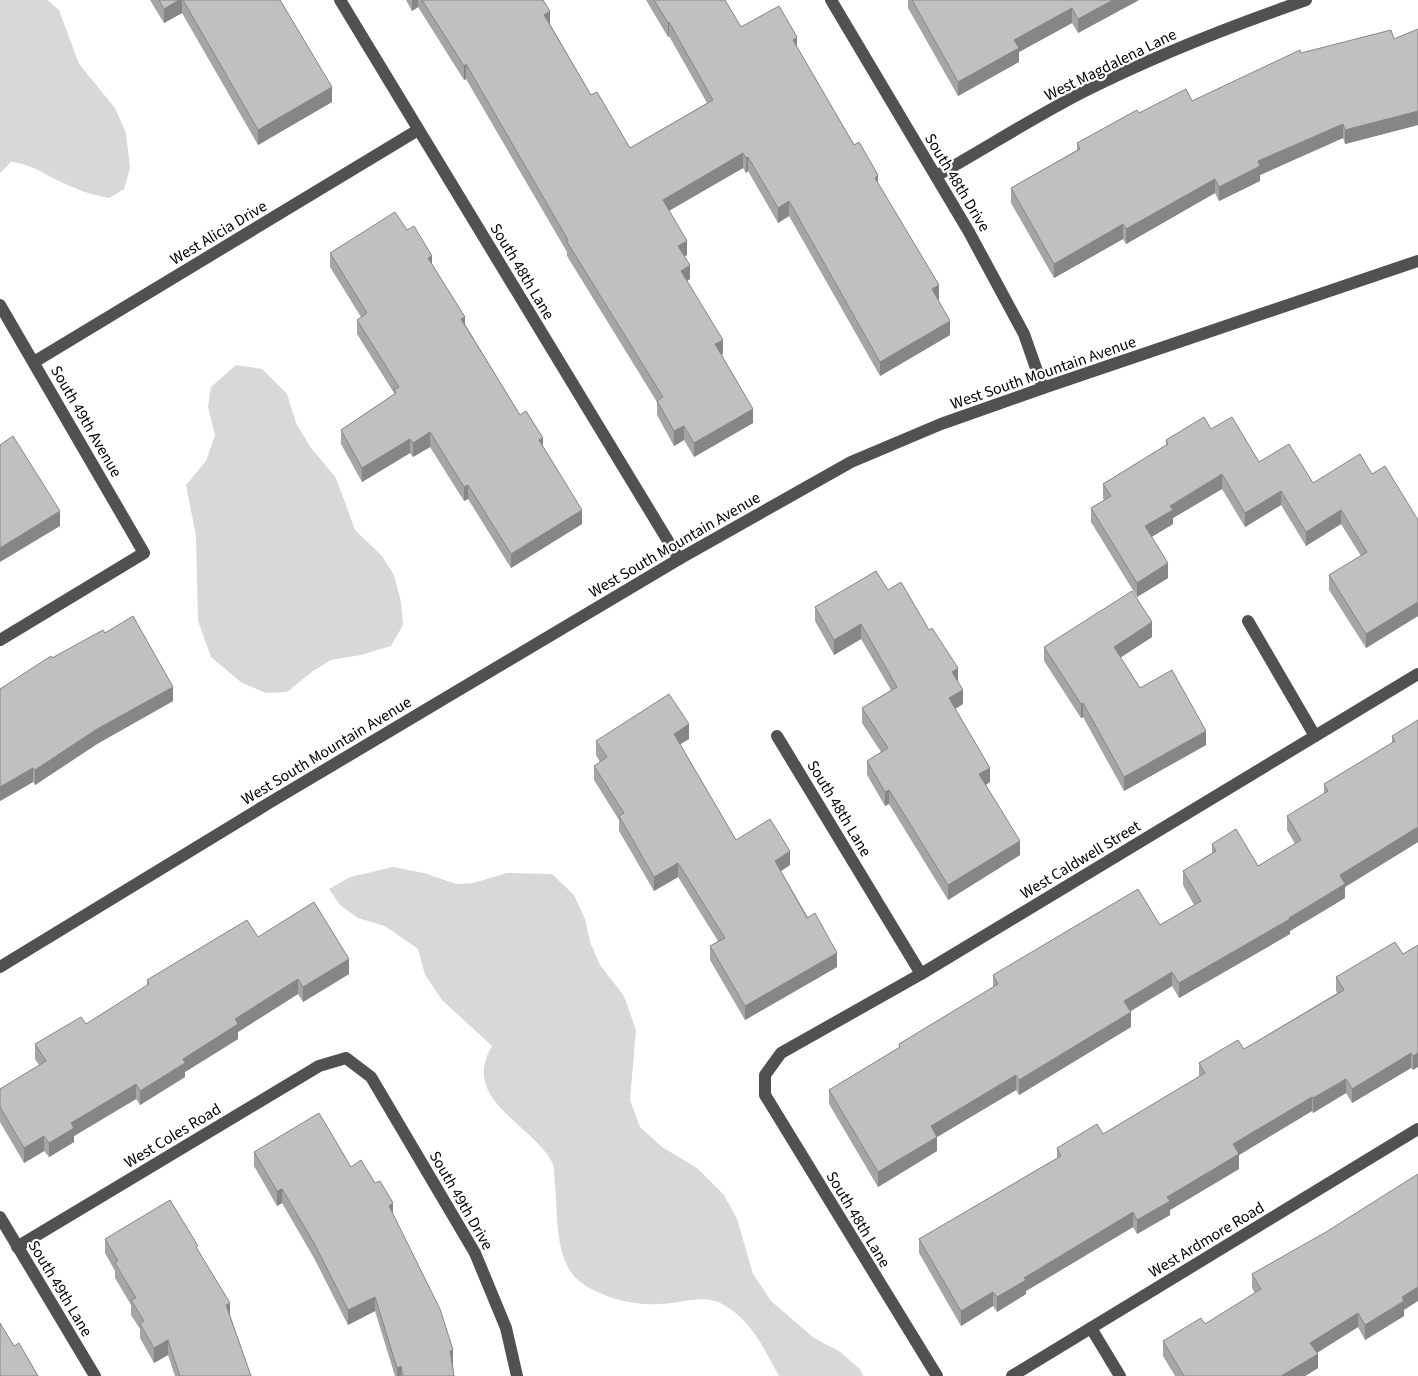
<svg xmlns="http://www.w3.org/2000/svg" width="1418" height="1376" font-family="'Source Sans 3',sans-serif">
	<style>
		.green { fill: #d8d8d8 }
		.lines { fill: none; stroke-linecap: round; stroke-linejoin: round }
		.minor { stroke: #515151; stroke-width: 12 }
		.wall { fill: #a5a5a5 }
		.shaded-wall { fill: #868686 }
		.building { fill: #c0c0c0; stroke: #868686 }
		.labels { text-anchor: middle; stroke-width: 4.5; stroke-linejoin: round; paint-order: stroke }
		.street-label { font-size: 16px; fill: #000; stroke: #fff }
	</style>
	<rect width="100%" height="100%" fill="#fff"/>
	<g class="green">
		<path d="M0,0H47L59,10L79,64L115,108L126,133L130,168L124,189L109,198C92,195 75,189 59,181C40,172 34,165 11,162L0,173Z"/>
		<path d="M236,365L262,369L287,394L296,423L311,448L336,478L355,530L382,556L394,575L401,602L403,625L391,646L361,655L331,660L313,671L287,692L266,693L242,683L211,657L198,621L196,536L186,485L206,461L215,435L208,407L211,387Z"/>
		<path d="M393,867L424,873L456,884L473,883L507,873L552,874L574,895L585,919L590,942L600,965L624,996L636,1030L630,1100L640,1127L662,1147L697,1168L724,1195L737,1219L753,1274L771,1301L814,1338L839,1351L860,1369L863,1376H779C765,1350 751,1320 724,1305C704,1293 683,1303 661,1304C634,1306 601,1298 579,1281C554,1260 558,1214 555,1185C554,1178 555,1168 552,1162C531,1123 460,1100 492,1046L442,1000L425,975L418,949L385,926L358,918L340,905L329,889L350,877Z"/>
	</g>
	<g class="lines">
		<g class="minor">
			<path d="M340,0L679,559"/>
			<path d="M831,0L969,232L1024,334L1043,388"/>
			<path d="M936,176C986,148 1034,117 1085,91C1156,55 1231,26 1306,0"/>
			<path d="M0,305L144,553L0,640"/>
			<path d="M34,362L418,130"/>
			<path d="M1248,621L1315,736"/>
			<path d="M777,736L921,974"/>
			<path d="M0,967L269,803L679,559L851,462L941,424L1043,388L1418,261"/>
			<path d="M0,1217L95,1376"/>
			<path d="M17,1247L319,1066L346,1058L371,1077L475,1253L506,1328L517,1376"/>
			<path d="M1091,1328L1120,1376"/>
			<path d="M937,1376L765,1095V1075L781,1053L921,974L1418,674"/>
			<path d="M1012,1376L1418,1129"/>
		</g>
	</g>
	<g class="wall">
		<path d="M150,0H280L332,102L258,145L182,13L164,23Z"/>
		<path d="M406,0H543L550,24L591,95L630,148L707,103L669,36L668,37L646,0H725L741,27L797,48L854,145L878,184L939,299L938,300L950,335L880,376L789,216L778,223L748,171L746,173L743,168L669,211L687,255L685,256L690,279L687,281L723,354L721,355L753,423L694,457L684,440L674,446L657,415V402L567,256V252L466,79L464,80L418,7L412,11Z"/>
		<path d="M908,0H1139L1078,33L1072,23L1019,52V62L958,96L908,8Z"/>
		<path d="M1418,29V125L1345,144L1343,138L1260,175V181L1219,201L1215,193L1126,244L1123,239L1054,278L1011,203V188L1077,150V143L1139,113L1192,101L1301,53L1394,39Z"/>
		<path d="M407,230L432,264L465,324L520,415L543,446L582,524L511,568L468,499L464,501L430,447L413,457L410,453L362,482L341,444V430L394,394V393L357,334V320L361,317L330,267V253Z"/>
		<path d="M1211,429L1259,462L1313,483L1372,474L1418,520V616L1366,648L1329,590V575L1361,556L1341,524L1306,546L1281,505L1245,527L1222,489L1173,518V524L1151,537L1168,578L1137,597L1091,522V508L1104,500L1103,498V484L1166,445V440Z"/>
		<path d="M888,590L958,681L963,704L955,709L990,782L986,785L1020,855L948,900L889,804L885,806L867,775V761L881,752L862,723V708L891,690L861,639L834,655L815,621V607Z"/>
		<path d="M105,633L173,701L97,744L35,785L33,782L0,801V689L52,658Z"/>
		<path d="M1152,637L1120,657L1140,688L1206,745L1124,791L1083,717L1081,718L1044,661V647Z"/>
		<path d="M1418,720V842L1345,887V898L1290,931V934L1179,998L1172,986L1131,1011V1027L1019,1095L1016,1090L937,1137V1151L878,1187L829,1104V1090L899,1048V1044L993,988V975L1160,925L1194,905L1183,885V871L1212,853V844L1258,866L1295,844L1287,830V816L1324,794V784L1392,743V736Z"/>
		<path d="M689,739L680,744L736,840L790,865L781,871L837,967L745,1020L710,960V946L718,941L678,877L654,891L619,831V820L594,780V766L600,762L596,755V741Z"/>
		<path d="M258,937L349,974L303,1002L298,994L238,1032V1039L185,1072V1077L140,1105L136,1099L74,1136V1142L49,1157L44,1151L24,1163L0,1122V1089L39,1065L35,1059V1044L86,1024L147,986V980Z"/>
		<path d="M1418,945L1413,1070L1411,1068L1352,1103L1346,1093L1313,1113L1312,1111L1239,1155V1169L1170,1210V1215L1137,1234L1133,1227L1026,1291V1294L997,1312L993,1306L961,1326L919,1253V1239L1057,1158V1148L1103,1134L1199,1077V1063L1244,1049L1337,993L1336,991V977L1403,954Z"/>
		<path d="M254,1152L351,1167L393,1214L453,1365L454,1376H395L375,1311L348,1325L314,1258L282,1203L277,1206L254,1166Z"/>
		<path d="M105,1239L198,1250L230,1316L251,1376H175L168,1355L154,1363L140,1338V1329L131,1315V1305L115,1278V1271L105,1253Z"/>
		<path d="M1252,1274L1404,1310V1316L1365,1340L1358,1327L1317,1353L1318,1368L1305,1376H1175L1163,1356V1341L1205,1324L1255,1293L1252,1288Z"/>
	</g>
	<g class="shaded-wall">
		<path d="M179,0H182V13L164,23V9Z"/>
		<path d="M412,0H418V7L412,11Z"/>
		<path d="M1113,0H1139L1078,33V19Z"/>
		<path d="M1072,8V23L1019,52V62L958,96V82L1014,40Z"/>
		<path d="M550,11V26L544,15Z"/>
		<path d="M669,22V36L668,37V23Z"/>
		<path d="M797,37V52L793,40Z"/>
		<path d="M466,64V79L464,80V66Z"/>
		<path d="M332,87V102L258,145V130Z"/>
		<path d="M1418,111V125L1345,144V130Z"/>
		<path d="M1343,124V138L1260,175V181L1219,201V187L1258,161Z"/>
		<path d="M743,153V168L663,214V200Z"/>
		<path d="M748,157V171L746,173V158Z"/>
		<path d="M878,175V190L875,178Z"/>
		<path d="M1215,179V193L1126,244V229Z"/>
		<path d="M789,201V216L778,223V208Z"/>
		<path d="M1123,224V239L1054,278V264Z"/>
		<path d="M687,241V255L678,260V246Z"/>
		<path d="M432,256V270L428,258Z"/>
		<path d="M690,265V279L681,285V271Z"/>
		<path d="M939,285V299L932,304V289Z"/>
		<path d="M465,317V331L461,319Z"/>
		<path d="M950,321V335L880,376V362Z"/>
		<path d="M723,340V354L715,359V344Z"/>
		<path d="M753,409V423L694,457V443Z"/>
		<path d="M684,426V440L674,446V431Z"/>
		<path d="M430,432V447L413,457V443Z"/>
		<path d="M543,438V452L539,440Z"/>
		<path d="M410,439V453L362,482V468Z"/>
		<path d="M1222,474V489L1173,518V524L1145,541V526L1170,506Z"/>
		<path d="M468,485V499L464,501V487Z"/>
		<path d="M1281,491V505L1245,527V513Z"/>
		<path d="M582,510V524L511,568V554Z"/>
		<path d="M1341,510V524L1306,546V532Z"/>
		<path d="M60,511V526L0,562V548Z"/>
		<path d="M1168,563V578L1137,597V583Z"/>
		<path d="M1418,602V616L1366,648V634Z"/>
		<path d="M1152,622V637L1114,662V647Z"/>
		<path d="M861,624V639L834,655V640Z"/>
		<path d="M958,668V683L952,672Z"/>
		<path d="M173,687V701L97,744L35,785V770L97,729Z"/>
		<path d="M963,690V704L949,713V698Z"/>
		<path d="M1083,703V717L1081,718V704Z"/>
		<path d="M689,724V739L674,748V734Z"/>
		<path d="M1206,731V745L1124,791V777Z"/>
		<path d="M33,768V782L0,801V787Z"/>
		<path d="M990,768V782L979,789V774Z"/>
		<path d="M889,790V804L885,806V792Z"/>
		<path d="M1418,827V842L1345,887V898L1290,931V934L1179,998V983L1289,918L1340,875Z"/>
		<path d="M1020,841V855L948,900V885Z"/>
		<path d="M790,851V865L775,875V861Z"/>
		<path d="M678,863V877L654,891V877Z"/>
		<path d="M837,953V967L745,1020V1006Z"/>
		<path d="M349,959V974L303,1002V987Z"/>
		<path d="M1172,972V986L1124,1015V1001Z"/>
		<path d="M298,979V994L238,1032V1039L185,1072V1077L140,1105V1091L235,1019Z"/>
		<path d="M1131,1012V1027L1019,1095V1080Z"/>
		<path d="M1411,1053V1068L1352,1103V1089Z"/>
		<path d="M1418,1053V1067L1413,1070V1056Z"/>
		<path d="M1016,1075V1090L937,1137V1151L878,1187V1172L931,1126Z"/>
		<path d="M1346,1079V1093L1313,1113V1098Z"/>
		<path d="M136,1084V1099L74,1136V1142L49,1157V1143L71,1123Z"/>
		<path d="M1312,1097V1111L1239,1155V1169L1170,1210V1215L1137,1234V1220L1167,1197L1233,1144Z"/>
		<path d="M44,1136V1151L24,1163V1148Z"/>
		<path d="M282,1189V1203L277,1206V1191Z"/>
		<path d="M393,1203V1218L389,1206Z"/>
		<path d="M1133,1212V1227L1026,1291V1294L997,1312V1297L1024,1278Z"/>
		<path d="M1418,1287V1301L1404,1310V1316L1365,1340V1325L1402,1297Z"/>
		<path d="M993,1292V1306L961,1326V1311Z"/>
		<path d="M375,1297V1311L348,1325V1310Z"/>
		<path d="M230,1303V1317L226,1305Z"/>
		<path d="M1358,1313V1327L1310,1357V1343Z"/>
		<path d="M168,1340V1355L154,1363V1348Z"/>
		<path d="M453,1350V1365H450V1351Z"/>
		<path d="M1318,1354V1368L1305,1376H1281Z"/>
		<path d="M401,1366V1376H397V1368Z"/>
	</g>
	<g class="building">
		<path d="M159,0H179L164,9Z"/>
		<path d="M183,0H280L332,87L258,130Z"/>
		<path d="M422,0H543L550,11L544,15L591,95L597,92L630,148L713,100L669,22L668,23L654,0H725L741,27L779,6L797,37L793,40L854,145L859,142L878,175L875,178L939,285L932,289L950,321L880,362L789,201L778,208L748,157L746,158L743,153L663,200L687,241L678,246L690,265L681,271L723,340L715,344L753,409L694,443L684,426L674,431L657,401L663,397L567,242L568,240L466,64L464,66Z"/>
		<path d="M912,0H1113L1078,19L1072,8L1014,40L1019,48L958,82Z"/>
		<path d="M1418,29V111L1345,130L1343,124L1258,161L1260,166L1219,187L1215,179L1126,229L1123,224L1054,264L1011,188L1080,149L1077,143L1137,110L1139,113L1186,89L1192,101L1300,50L1301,53L1391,30L1394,39Z"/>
		<path d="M395,212L407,230L414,226L432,256L428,258L465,317L461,319L520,415L526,411L543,438L539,440L582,510L511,554L468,485L464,487L430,432L413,443L410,439L362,468L341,430L396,393L394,390L399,387L357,320L367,313L330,253Z"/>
		<path d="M1204,417L1211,429L1232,417L1259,462L1289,444L1313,483L1360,454L1372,474L1385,466L1418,520V602L1366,634L1329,575L1367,552L1341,510L1306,532L1281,491L1245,513L1222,474L1170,506L1173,510L1145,526L1168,563L1137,583L1091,508L1111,496L1103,484L1168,444L1166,440Z"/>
		<path d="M13,436L60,511L0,548V445Z"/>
		<path d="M876,571L888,590L901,582L929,630L932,628L958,668L952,672L963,690L949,698L990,768L979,774L1020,841L948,885L889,790L885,792L867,761L888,748L862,708L897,687L861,624L834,640L815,607Z"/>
		<path d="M1132,591L1152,622L1114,647L1140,688L1172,670L1206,731L1124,777L1083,703L1081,704L1044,647Z"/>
		<path d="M133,616L173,687L97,729L35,770L33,768L0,787V689L51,656L52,658L103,630L105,633Z"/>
		<path d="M669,694L689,724L674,734L736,840L770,819L790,851L775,861L807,918L815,913L837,953L745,1006L710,946L725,938L678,863L654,877L619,816L624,813L594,766L607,757L596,741Z"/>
		<path d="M1418,720V827L1340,875L1345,884L1289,918L1290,919L1179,983L1172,972L1124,1001L1131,1012L1019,1080L1016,1075L931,1126L937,1137L878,1172L829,1090L900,1047L899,1044L998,984L993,975L1138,889L1160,925L1201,901L1183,871L1216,851L1212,844L1236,829L1258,866L1301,840L1287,816L1328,791L1324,784L1395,741L1392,736Z"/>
		<path d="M314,902L349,959L303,987L298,979L235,1019L238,1024L183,1059L185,1063L140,1091L136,1084L71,1123L74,1128L49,1143L44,1136L24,1148L0,1107V1089L46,1061L35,1044L81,1017L86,1024L149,984L147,980L247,920L258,937Z"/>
		<path d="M1395,942L1403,954L1418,945V1053L1413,1056L1411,1053L1352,1089L1346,1079L1313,1098L1312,1097L1233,1144L1239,1154L1167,1197L1170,1201L1137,1220L1133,1212L1024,1278L1026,1280L997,1297L993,1292L961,1311L919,1239L1061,1156L1057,1148L1097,1124L1103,1134L1205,1073L1199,1063L1238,1040L1244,1049L1344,990L1336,977Z"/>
		<path d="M319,1113L351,1167L361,1160L375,1183L380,1181L393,1203L389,1206L440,1309L453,1350L450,1351L454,1376H403L401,1366L397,1368L375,1297L348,1310L314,1243L282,1189L277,1191L254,1152Z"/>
		<path d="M1418,1174V1287L1402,1297L1404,1301L1365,1325L1358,1313L1310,1343L1318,1354L1281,1376H1184L1163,1341L1201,1318L1205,1324L1261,1289L1252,1274L1326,1232Z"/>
		<path d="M170,1200L198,1246L196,1247L230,1303L226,1305L251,1376H180L168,1340L154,1348L140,1324L144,1321L131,1300L136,1298L115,1263L118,1261L105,1239Z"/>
		<path d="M0,1323L14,1346L19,1343L38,1376H0Z"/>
	</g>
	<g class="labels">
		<g class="street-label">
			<text transform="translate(1110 64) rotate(-26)" y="6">West Magdalena Lane</text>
			<text transform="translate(958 182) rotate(59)" y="6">South 48th Drive</text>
			<text transform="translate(218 232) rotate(-31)" y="6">West Alicia Drive</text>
			<text transform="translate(523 271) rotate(59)" y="6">South 48th Lane</text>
			<text transform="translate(1043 372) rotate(-19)" y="6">West South Mountain Avenue</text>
			<text transform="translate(87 421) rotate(60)" y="6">South 49th Avenue</text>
			<text transform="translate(674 544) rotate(-30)" y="6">West South Mountain Avenue</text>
			<text transform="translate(326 750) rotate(-31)" y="6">West South Mountain Avenue</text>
			<text transform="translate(840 808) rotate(59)" y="6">South 48th Lane</text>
			<text transform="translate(1080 859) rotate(-31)" y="6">West Caldwell Street</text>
			<text transform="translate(172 1135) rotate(-31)" y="6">West Coles Road</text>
			<text transform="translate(462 1200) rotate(60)" y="6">South 49th Drive</text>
			<text transform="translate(859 1219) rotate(59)" y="6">South 48th Lane</text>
			<text transform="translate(1206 1239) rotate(-31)" y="6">West Ardmore Road</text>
			<text transform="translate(61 1288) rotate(59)" y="6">South 49th Lane</text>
		</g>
	</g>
</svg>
